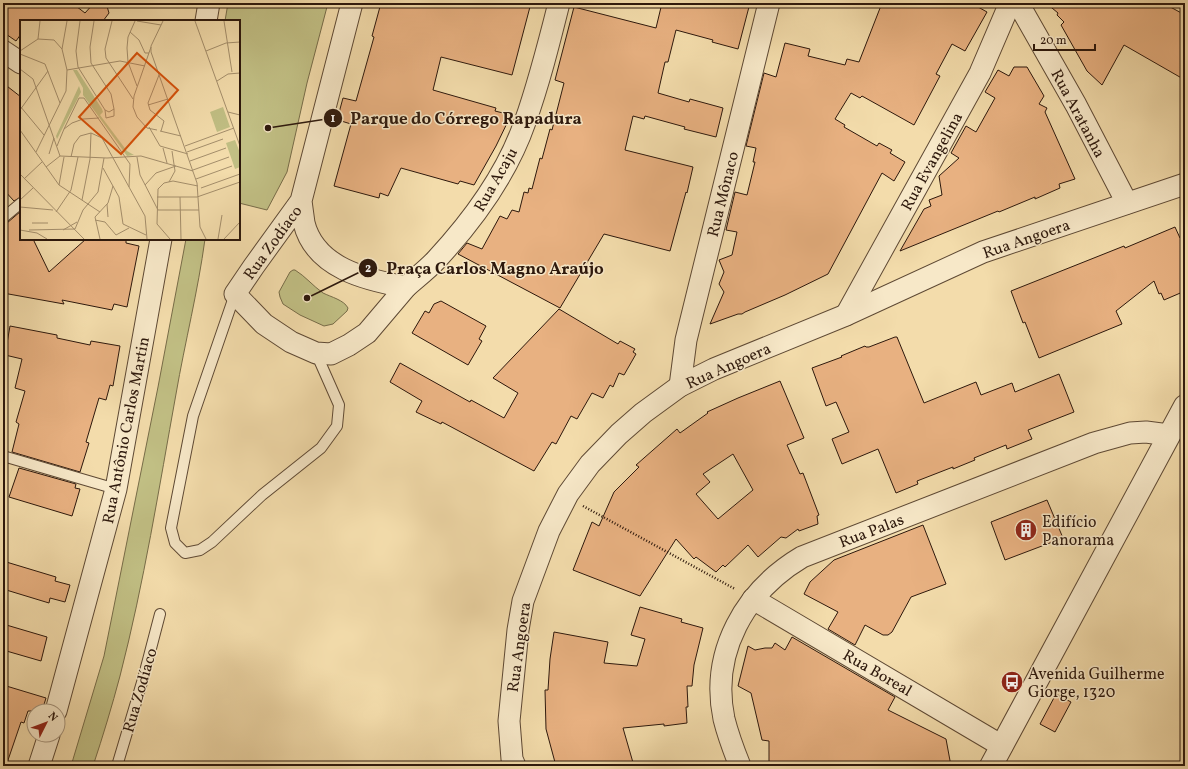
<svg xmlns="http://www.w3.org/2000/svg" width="1188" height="769" font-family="Vollkorn,serif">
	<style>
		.green { fill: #c1bf84; stroke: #776c48 }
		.building { fill: #e8b181; stroke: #2d180c; fill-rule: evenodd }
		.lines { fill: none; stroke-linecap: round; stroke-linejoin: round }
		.service-casing { stroke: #5e4934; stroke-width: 12 }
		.minor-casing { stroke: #5e4934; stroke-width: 23 }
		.tertiary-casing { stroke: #5e4934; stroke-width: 24 }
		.path { stroke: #2d180c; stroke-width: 2.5; stroke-dasharray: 1 2; stroke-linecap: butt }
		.service { stroke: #f7e8c8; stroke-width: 10 }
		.minor { stroke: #f7e8c8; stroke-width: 21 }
		.tertiary { stroke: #f7e8c8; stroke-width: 22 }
		.labels { text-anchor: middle; stroke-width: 3; stroke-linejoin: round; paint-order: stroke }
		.street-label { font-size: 16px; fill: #2d180c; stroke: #f7e8c8 }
		.poi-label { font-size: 16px; fill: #2d180c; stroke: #f7e8c8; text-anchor: start }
		.inset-road { fill: none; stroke: #a48e6b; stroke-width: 1 }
		.view { fill: #d5520c; fill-opacity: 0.15; stroke: #d5520c; stroke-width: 2 }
		.inset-edge { fill: none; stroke: #2d180c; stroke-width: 2 }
		.leader { fill: none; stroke: #2d180c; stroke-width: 1.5 }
		.callout-dot { fill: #2d180c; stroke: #f7e8c8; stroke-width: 1.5 }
		.mark-label { font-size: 12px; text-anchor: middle; font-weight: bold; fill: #fff }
		.callout-label { font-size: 17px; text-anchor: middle; font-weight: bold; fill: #2d180c; stroke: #f7e8c8; stroke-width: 3; stroke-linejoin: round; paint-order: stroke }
	</style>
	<rect width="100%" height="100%" fill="#f3dcab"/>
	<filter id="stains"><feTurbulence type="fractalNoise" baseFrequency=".005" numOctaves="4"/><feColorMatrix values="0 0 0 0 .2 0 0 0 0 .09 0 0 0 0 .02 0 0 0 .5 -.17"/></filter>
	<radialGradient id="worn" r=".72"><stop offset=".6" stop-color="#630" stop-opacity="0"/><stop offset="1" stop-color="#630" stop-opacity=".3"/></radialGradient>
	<g class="green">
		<path d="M228,3H328L307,83L287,172L267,210L239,203V21H225Z"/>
		<path d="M186,239H205C198,291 185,342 176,394C159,488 144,583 120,676C112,706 103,736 93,766H71L104,656L158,387Z"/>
		<path d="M293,270H295C305,276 313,286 323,293C331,297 344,300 348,308L347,311L333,324L324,326L300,315L283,304L280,297L279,292L290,272Z"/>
	</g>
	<g class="building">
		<path d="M3,3H72L85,13L94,3H106L109,13L103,21H21V34L16,41L3,32Z"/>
		<path d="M381,3H531L512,75L441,57L433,90L496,108L495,111L511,115L496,146L474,185L460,181L458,184L401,168L388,196L380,193L379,198L334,186L351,124L338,120L340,109L343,98L356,101L374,37L372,36Z"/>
		<path d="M662,3H750L738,49L712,42L713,40L676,30L668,62H665L658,93L689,102L690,99L723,108L716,137L684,129L685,127L645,116L644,119L633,116L625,150L693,167L687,193L686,192L670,251L604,234L560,308L458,254L467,243L482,249L500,216L507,219L512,210L519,212L524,192L528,193L529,188L532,189L540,158L542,159L550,129L552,130L564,83L555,80L574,7L656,28Z"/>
		<path d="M882,3H971L987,12L965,51L952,44L936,74L940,76L914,125L862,96L860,98L851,93L835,119L845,125L844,127L877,146L879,143L892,150L890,153L905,162L894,181L882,173L828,274L785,295L745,312L742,314H738L710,324L724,292L719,284L724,272L719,260L732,255L737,232L726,230L735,192L747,195L755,162H753L756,148L746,146L764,73L776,77L785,43L810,49L808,56L845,65L847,59L859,62Z"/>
		<path d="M1046,3H1163L1185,15V80L1124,45L1102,85L1087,71L1061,25L1064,22L1057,15L1058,13Z"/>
		<path d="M1014,67H1027L1044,96L1039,104L1047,108L1045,112L1075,179L1059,184L1060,188L1035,199V197L999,212L998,211L900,251L924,209L931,206L929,200L942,195L939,176L959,158L951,153L966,126L976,132L995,98L985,92L998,70L1009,76Z"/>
		<path d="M3,83L21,97V197L14,201L3,189Z"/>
		<path d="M21,211V239H33L49,272L86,239H126V243L139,246L127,307L114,304L112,310L62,300L64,304L3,293V224L7,223Z"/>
		<path d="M1175,227L1180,238L1185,236V291L1164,300L1161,293L1159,294L1154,281L1116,311L1122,324L1039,358L1025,322L1023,323L1011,291L1124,246L1125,248Z"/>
		<path d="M441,301L486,326L479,339L482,341L468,365L412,333L425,311L429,313L434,304Z"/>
		<path d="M559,309L618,344L620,341L635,349L633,352L636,354L624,375L619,373L613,387L610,385L603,398L592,393L577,419L571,416L556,444L552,442L534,471L442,422L441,424L416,412L422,401L390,382L400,363L470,402L471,400L504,418L518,393L493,378Z"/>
		<path d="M10,326L57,335V338L90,345L91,341L120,346L113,386L110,385L106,400L99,398L86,442L89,443L80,472L12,452L19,424L16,422L25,391L15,388L22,359L5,355Z"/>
		<path d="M895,337H897L924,403L976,382L981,395L1012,383L1015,392L1059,374L1074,412L1028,430L1032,439L1007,449L1006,445L974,458L975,460L953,469V467L917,481L918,484L896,493L878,449L842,464L832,439L849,432L836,402L826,406L812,368L842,357L841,356L865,346L866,347H869Z"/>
		<path d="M780,381L804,438L787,445L800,474L803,473L819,515L817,516L818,524L799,531L798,529L786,538L781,537L758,557L748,545L725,567L723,565L716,572L696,557L694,559L676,539L640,596L573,570L592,522L599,526L614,492L639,467L636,465L677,429L680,433L708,413L707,412L738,398ZM733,454L753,490L718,519L696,494L710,482L703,474Z"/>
		<path d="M19,468L76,484L75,488L80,489L72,516L9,497Z"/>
		<path d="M1047,500L1063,538L1005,560L991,522Z"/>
		<path d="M923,525L946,584L911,597L892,632L888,635H883L865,625L855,645L828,629L838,612L804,594L810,582L834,560Z"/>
		<path d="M3,561L56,577L55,581L70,585L65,602L50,598L49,603L3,589Z"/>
		<path d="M640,607L682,619L681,622L703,628L694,665L692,686H687L688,707H686L687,723L664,726V724L623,728L634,766H556L546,729L545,690H548L550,659L554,632L608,642L604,663L637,666L645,639L631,635Z"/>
		<path d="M3,624L47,637L41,661L3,650Z"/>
		<path d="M792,637L895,697L888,710L946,739L951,766H769V741L762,740L751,693L738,686L748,646L755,650L765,648H772L775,643L785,650Z"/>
		<path d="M3,685L46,698L42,711H28L24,723L21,722L6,766H3Z"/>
		<path d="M1056,694L1071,702L1055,732L1040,724Z"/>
	</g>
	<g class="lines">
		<g class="service-casing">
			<g id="service">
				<path d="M3,218L21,203"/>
				<path d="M235,294L193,416L171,528L175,543L185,553L200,550L212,542L262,495L321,448L337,426L339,405L316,353"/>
				<path d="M3,456L116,489"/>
				<path d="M117,766L143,679L160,614"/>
			</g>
		</g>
		<g class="minor-casing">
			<g id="minor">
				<path d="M1018,3L1076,105L1127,203"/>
				<path d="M206,21L209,3"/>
				<path d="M3,51L21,63"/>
				<path d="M301,201C302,208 303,216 304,223C315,268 366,280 406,287L367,333L349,345L331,354L316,353L291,342L264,324L235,294L254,266L301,201L352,3"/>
				<path d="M406,287C416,278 428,269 437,259C474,219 507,174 525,122C539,83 549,43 559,3"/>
				<path d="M846,315L980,73L1010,3"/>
				<path d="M680,386L686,340L769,3"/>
				<path d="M753,599L1002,746"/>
				<path d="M56,711L116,489L161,239"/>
				<path d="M39,766L49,735"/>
				<path d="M515,766L512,759L509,721L518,630L523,601L549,531L568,494L590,464L619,434L643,413L680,386L714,369L846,315L983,252L1185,184"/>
				<path d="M740,766C734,751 728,735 724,719C710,652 745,591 802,557L1094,443L1130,433L1146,432L1169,435"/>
			</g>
		</g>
		<g class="tertiary-casing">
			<path id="tertiary" d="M991,766L1185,406"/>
		</g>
		<path class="path" d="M583,506L735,589"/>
		<use href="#service" class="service"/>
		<use href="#minor" class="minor"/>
		<use href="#tertiary" class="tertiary"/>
	</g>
	<defs>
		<g id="building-disc" transform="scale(1.15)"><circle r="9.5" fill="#8f2418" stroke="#f7e8c8"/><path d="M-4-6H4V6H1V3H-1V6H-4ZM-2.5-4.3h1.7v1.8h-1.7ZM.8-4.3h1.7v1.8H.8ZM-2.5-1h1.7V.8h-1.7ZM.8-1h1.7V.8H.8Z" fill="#fff"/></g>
		<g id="bus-disc" transform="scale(1.15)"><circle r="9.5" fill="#8f2418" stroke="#f7e8c8"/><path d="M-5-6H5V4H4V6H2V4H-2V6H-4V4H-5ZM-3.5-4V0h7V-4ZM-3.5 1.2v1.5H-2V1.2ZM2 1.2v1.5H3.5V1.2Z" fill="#fff"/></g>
	</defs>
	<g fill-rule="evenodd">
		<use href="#building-disc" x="1026" y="530"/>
		<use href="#bus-disc" x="1012" y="682"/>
	</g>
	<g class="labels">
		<g class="street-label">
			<text transform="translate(1079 113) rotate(62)" y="6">Rua Aratanha</text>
			<text transform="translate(931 161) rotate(-61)" y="6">Rua Evangelina</text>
			<text transform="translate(495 179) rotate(-60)" y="6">Rua Acaju</text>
			<text transform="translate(722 194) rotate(-76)" y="6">Rua Mônaco</text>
			<text transform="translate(1026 238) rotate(-19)" y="6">Rua Angoera</text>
			<text transform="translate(272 242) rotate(-54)" y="6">Rua Zodíaco</text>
			<text transform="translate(728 365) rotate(-24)" y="6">Rua Angoera</text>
			<text transform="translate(125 430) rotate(-79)" y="6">Rua Antônio Carlos Martin</text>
			<text transform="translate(871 530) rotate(-21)" y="6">Rua Palas</text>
			<text transform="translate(518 647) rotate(-82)" y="6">Rua Angoera</text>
			<text transform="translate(878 672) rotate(30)" y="6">Rua Boreal</text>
			<text transform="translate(139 690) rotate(-74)" y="6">Rua Zodíaco</text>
		</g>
		<g class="poi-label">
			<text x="1042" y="527">Edifício<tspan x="1042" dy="18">Panorama</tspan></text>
			<text x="1028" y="679">Avenida Guilherme<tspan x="1028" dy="18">Giorge, 1320</tspan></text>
		</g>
	</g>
	<g transform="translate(20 20)">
		<rect width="220" height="220" fill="#f3dcab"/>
		<path d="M53,50H57L82,89L83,92L80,95L107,131L114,135L107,136L63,75V68ZM59,66L61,72L37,119L36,116ZM203,87L210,107L197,112L190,92ZM215,120L220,133V147L215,149L206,123Z" fill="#c1bf84"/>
		<path class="inset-road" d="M60,1L56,31L58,47L85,90L86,98L94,96V89L89,92L85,90M74,1L70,27L71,43L91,74L94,89M92,1L85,29L86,38L113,79M115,1L108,17L107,28L108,42L117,66M117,1L141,5M143,1L131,26V32L177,163L180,207L186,219M175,1L220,126M204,1L212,52M110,12L119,20L125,33H129M18,19L20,1M131,27L114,76L113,87L117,97L127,108L137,110M42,29L47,1M0,31L18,19L34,20L42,29L47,50L46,71L16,132M186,31L206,23L220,22M0,34L25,44L40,83M0,49L13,59L40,136M47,50L100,41L125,46M139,55L128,83L130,90L144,101L141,111M197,61L208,54L220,53M128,85L148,79M0,86L24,115M0,90L28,51M208,92L220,95M129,107L140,126L168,134M44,109L59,78H64L110,144L109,167M0,110L39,165L80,192M140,111L161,116M37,126L44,109L52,103L63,99L79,98M165,126L214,108M143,128L147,143M167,132L203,119M29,134L34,118M51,137L54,124L60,116L71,113L82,118L125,196L127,219M117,137L120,155L138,190H179M170,141L206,128M26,147L40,136L87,138L121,136L173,151M83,148L99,177L103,204L126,215M173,150L209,137M0,154L64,219M4,159L22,142M176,159L212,146M149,162L155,151L152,131M39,165L44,137M125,165L136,153L156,146M181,168L220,154M137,177H177L220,162M160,177L161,219M0,180L13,168M62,180L70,139L71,113M87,184L88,197M0,187L33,190M36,192L51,170L58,137M75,200L85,202L96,215L109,208M12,203H28M0,210L17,213L27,219M9,210L55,209L63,190L78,172L84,138M43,210L57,202M80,219L75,197L88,183L93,166M150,219L137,204L138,169L144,163L153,161L178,166M198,219L202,195M204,219L220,202"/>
		<path class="view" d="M117,33L158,70L101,134L59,97Z"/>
		<rect width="220" height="220" class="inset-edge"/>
	</g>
	<path class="leader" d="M268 128L333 118M307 298L368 268"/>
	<g class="callout-dot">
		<circle cx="268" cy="128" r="4"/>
		<circle cx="307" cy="298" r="4"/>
		<circle cx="333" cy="118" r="10"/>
		<circle cx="368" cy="268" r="10"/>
	</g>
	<g class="mark-label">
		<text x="333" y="122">1</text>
		<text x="368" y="272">2</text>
	</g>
	<g class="callout-label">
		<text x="466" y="124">Parque do Córrego Rapadura</text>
		<text x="495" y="274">Praça Carlos Magno Araújo</text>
	</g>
	<rect width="1188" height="769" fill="none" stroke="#f3dcab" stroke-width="16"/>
	<rect x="4" y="4" width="1180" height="761" fill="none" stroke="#2d180c" stroke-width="2"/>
	<rect x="8" y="8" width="1172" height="753" fill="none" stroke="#2d180c"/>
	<g transform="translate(46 723) rotate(48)"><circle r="19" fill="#f7e8c8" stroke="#a6957d"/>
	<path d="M0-3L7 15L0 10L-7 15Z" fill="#8f2418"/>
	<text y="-6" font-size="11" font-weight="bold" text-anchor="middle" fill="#2d180c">N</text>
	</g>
	<path d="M1034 44v6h61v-6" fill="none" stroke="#2d180c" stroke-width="2"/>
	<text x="1040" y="44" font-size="12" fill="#2d180c" stroke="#f7e8c8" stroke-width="3" paint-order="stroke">20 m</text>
	<rect width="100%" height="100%" filter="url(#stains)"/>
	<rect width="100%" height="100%" fill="url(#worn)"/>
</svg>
